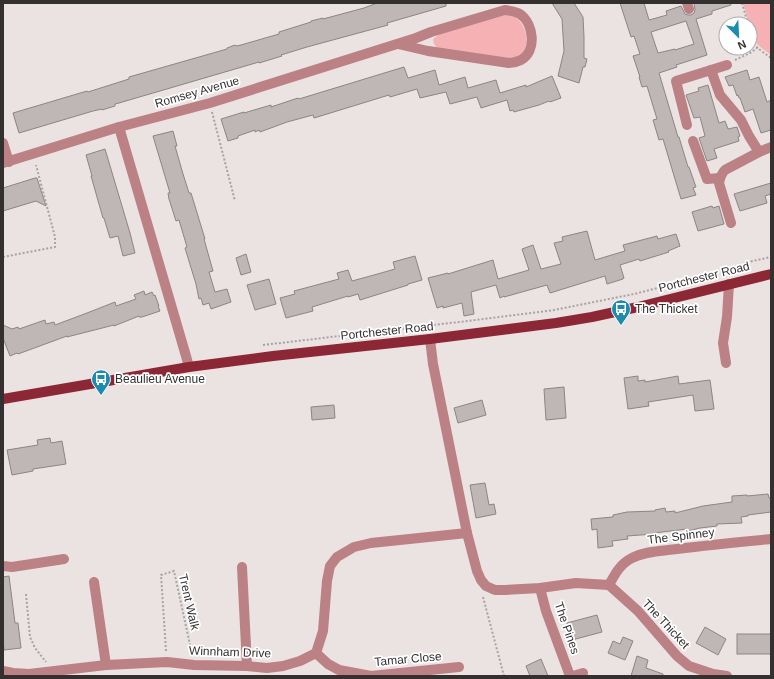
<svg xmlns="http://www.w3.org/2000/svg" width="774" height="679" font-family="Helvetica,sans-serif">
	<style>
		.green { fill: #f6b1b4 }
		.building { fill: #bfb6b6; stroke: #8d8484; fill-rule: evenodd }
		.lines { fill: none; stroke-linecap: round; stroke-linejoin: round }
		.path { stroke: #aaa2a2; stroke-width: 2; stroke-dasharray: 2 2; stroke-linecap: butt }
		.minor { stroke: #bb8184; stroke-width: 10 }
		.major { stroke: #8c2736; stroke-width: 10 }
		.labels { text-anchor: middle; stroke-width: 3.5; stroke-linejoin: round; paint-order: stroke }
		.street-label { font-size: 12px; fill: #343030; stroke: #fff }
		.poi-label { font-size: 12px; fill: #343030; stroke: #fff; text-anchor: start }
	</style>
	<rect width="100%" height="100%" fill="#ebe2e2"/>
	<g class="green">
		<path d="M743,3H771V55C759,46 750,41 750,24H749Z"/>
		<path d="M506,15C509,15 512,16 515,17C526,24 531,44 521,54C517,58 512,58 506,58L437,48L434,44L433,39L440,34Z"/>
	</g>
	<g class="building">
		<path d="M377,3H446V6L387,23L388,25L307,47L281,55L282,56L259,63V62L119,103L115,104V106L102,110V109L93,111L19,133L13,113L87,91L88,92L129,79V77L227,49V48L235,45L236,46L241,45L279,34V32L311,22V21L323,18V19L364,8Z"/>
		<path d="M552,3H574L583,17L584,37V58L587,59L585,67H583L579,83L558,76L564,51L562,19Z"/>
		<path d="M620,3H644L649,20L667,15L666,11L681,6L685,14L688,15H691L694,13L695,10L694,3H731V5L712,11V14L696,19L707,55L676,65L677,67L659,73L678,137H679L688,167H689L696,187L693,188L696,195L681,199L663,139L659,140L653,120L657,119L647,86L642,87L639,77H640L633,56L640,54L634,36L631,37ZM686,21L694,44L675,50V49L658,53L651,32Z"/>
		<path d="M404,67L408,78L435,70L439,85L465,77L468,88L496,80L500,93L526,85V87L552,76L561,98L550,102L549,101L539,105L514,112L513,110L510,111L507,100L481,108L477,97L450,104L446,92L420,98L417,89L390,97L389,95L314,118L313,115L287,122L260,132L259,130L255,132V130L238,136V138L228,141L221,119L244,112V113L271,105V107L298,98L299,99Z"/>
		<path d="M747,70L750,80L759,77L767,102L771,100V130L761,133L753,109L745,112L740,98H739L738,95L737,96L733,85L729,86L725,77Z"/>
		<path d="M708,85L719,123L725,121L728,129L737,127L740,136L738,137L739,141L714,149L717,158L707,161L699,138L705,136L700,117L694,118L686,95L699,91L698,88Z"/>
		<path d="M173,131L177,146H175L183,174L189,193H191L205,239H204L213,271L209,272L215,292L227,289L231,302L211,309L209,303L203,305L201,298L199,299L196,284L185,248L187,247L179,220L176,221L169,199L168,193H170L153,136Z"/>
		<path d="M105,149L130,233L135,253L123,256L118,236L110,238L104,218H103L91,176H92L86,155Z"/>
		<path d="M35,178H37L46,206L36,201L3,211V188Z"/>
		<path d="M771,183V194L765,196L767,203L740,211L734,194Z"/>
		<path d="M712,206L713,208L719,206L724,224L698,231L692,212Z"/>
		<path d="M587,231L595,260L625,251L623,245L657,236L658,239L676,234L680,246L668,251L669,252L640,261L639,259L620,265L624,278H623V279L607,284L605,276L550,293L547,285L504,297V296L500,298L496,285L471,292L474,314L464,316L462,303L443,308V306L437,308L428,278L448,273V274L493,260L498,279L529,270L522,249L533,245L541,269L561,264L554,243L563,241L562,237Z"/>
		<path d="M246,254L251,272L241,275L236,258Z"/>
		<path d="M415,256L422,280L408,284V285L360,300L358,294L348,297V296L312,307L313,311L286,318L280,298L295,294L294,291L339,279L337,273L348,270L352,281L374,275L395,269L393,262Z"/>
		<path d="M269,279L276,304L255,310L247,285Z"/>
		<path d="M144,291L145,295L152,292L154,296L155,295L159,306H158L160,311L142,317H139V316L114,326V325L67,337V336L18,354L17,353L10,356L3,338V325L12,329L18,327L19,329L45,320L46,324L54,322L55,325L87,313L115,302L116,306L136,299L134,295Z"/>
		<path d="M638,376V381L645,380V382L678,376L679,384L710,380L714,409L695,411L693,395L648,402L649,406L628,409L624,378Z"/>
		<path d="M564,387L566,418L546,420L544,389Z"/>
		<path d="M482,400L486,415L458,423L454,408Z"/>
		<path d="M334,405L335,418L312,420L311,407Z"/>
		<path d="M50,438L51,443L62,441L66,464L33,469V471L12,475L7,450L38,445L37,440Z"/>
		<path d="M485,483L489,505L494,504L496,514L476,518L470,485Z"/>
		<path d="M768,494L769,498H771V512L748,515V516L741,517L742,523L717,524V526L700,528L688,531L687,529L654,533V534L627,536L628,539L612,541L613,546L598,548L597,529L592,530L591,519L613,517V515L627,512L655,511V510L665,508L666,512L675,511V513L703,506L732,502V496L747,495V496Z"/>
		<path d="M9,576L15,623H18L21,648L4,650L3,640V577Z"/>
		<path d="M597,615L602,632L572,640L567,623Z"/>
		<path d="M705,627L726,639L718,655L696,643Z"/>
		<rect x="737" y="634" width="34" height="20"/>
		<path d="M623,637L633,641L625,660L608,653L613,641L620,644Z"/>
		<path d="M637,656L648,660L646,668L663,674V676H631Z"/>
		<path d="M541,659L548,676H530L526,666Z"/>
	</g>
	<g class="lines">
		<g class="path">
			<path d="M742,3L748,24"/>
			<path d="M750,32C755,49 758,48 771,58"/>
			<path d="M735,60L750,53L757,48"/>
			<path d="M212,112L235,201"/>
			<path d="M3,257L55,247V237L36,165"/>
			<path d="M263,345L459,322L554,310L634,294L731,269L748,262L771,257"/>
			<path d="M26,594L30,637L35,648L46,662"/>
			<path d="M483,597L504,676"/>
			<path d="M166,651L161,575L174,571L192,654"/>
		</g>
		<g class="minor">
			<path d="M687,3L689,9"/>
			<path d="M711,70L720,95L741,120L749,136L759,152"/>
			<path d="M687,125L676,81L727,65"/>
			<path d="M119,127L186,356L189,367"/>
			<path d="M693,141L707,179L720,178"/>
			<path d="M3,143L9,162"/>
			<path d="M3,163L119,127L210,103L416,38L431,32L505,10C510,11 515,11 520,14C534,24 537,51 521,60C517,62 513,63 509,63L428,51L398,44"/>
			<path d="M731,223L719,183C720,178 721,174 725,170L759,152L771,147"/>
			<path d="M430,339L433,364L467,533L477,571L481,580L486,586L495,590H505L540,588L576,583L609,585L638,611L677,656L689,666L713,674L727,676"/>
			<path d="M726,363L723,343L727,317L729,284"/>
			<path d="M3,566L12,567L64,559"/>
			<path d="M242,567L247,666"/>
			<path d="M94,582L106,665"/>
			<path d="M609,585C615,574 620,564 632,558C645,551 662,551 677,549C708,545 739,542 771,539"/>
			<path d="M540,588L546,611L570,676"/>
			<path d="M316,653L328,664L339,670L371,676L459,667"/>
			<path d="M3,671L13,673L29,674L106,665L167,662L194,665L247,666L267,668L283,666L300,661L316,653L323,631L327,581L330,566L337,557L354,547L371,543L467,533"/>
			<path d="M573,676L583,673"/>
		</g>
		<path class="major" d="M3,399L189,367L273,356L430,339L556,323L592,317L638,307L771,274"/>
	</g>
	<defs>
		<g id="bus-pin" transform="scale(1)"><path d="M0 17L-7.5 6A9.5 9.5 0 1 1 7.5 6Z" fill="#1b8cb0" stroke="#fff"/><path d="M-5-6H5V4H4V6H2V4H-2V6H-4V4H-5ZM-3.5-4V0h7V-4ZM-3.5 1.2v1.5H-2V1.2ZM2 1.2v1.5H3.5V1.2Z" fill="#fff"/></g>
	</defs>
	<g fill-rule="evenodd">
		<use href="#bus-pin" x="621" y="309"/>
		<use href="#bus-pin" x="101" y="379"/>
	</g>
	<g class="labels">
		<g class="street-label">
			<text transform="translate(197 92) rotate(-16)" y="4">Romsey Avenue</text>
			<text transform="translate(704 277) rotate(-14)" y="4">Portchester Road</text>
			<text transform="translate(387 331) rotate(-6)" y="4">Portchester Road</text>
			<text transform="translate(681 536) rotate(-7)" y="4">The Spinney</text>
			<text transform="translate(189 602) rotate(77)" y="4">Trent Walk</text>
			<text transform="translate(666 624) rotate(47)" y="4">The Thicket</text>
			<text transform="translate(567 628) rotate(71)" y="4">The Pines</text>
			<text transform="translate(230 652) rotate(2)" y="4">Winnham Drive</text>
			<text transform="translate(408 659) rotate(-5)" y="4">Tamar Close</text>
		</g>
		<g class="poi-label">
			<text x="635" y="313">The Thicket</text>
			<text x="115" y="383">Beaulieu Avenue</text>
		</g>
	</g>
	<rect width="774" height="679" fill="none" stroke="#343030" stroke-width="8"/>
	<g transform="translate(738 36) rotate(156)"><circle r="19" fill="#ffffff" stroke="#aeacac"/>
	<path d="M0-3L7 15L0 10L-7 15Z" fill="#1b8cb0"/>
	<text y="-6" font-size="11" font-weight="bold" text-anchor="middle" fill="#343030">N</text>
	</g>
</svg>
